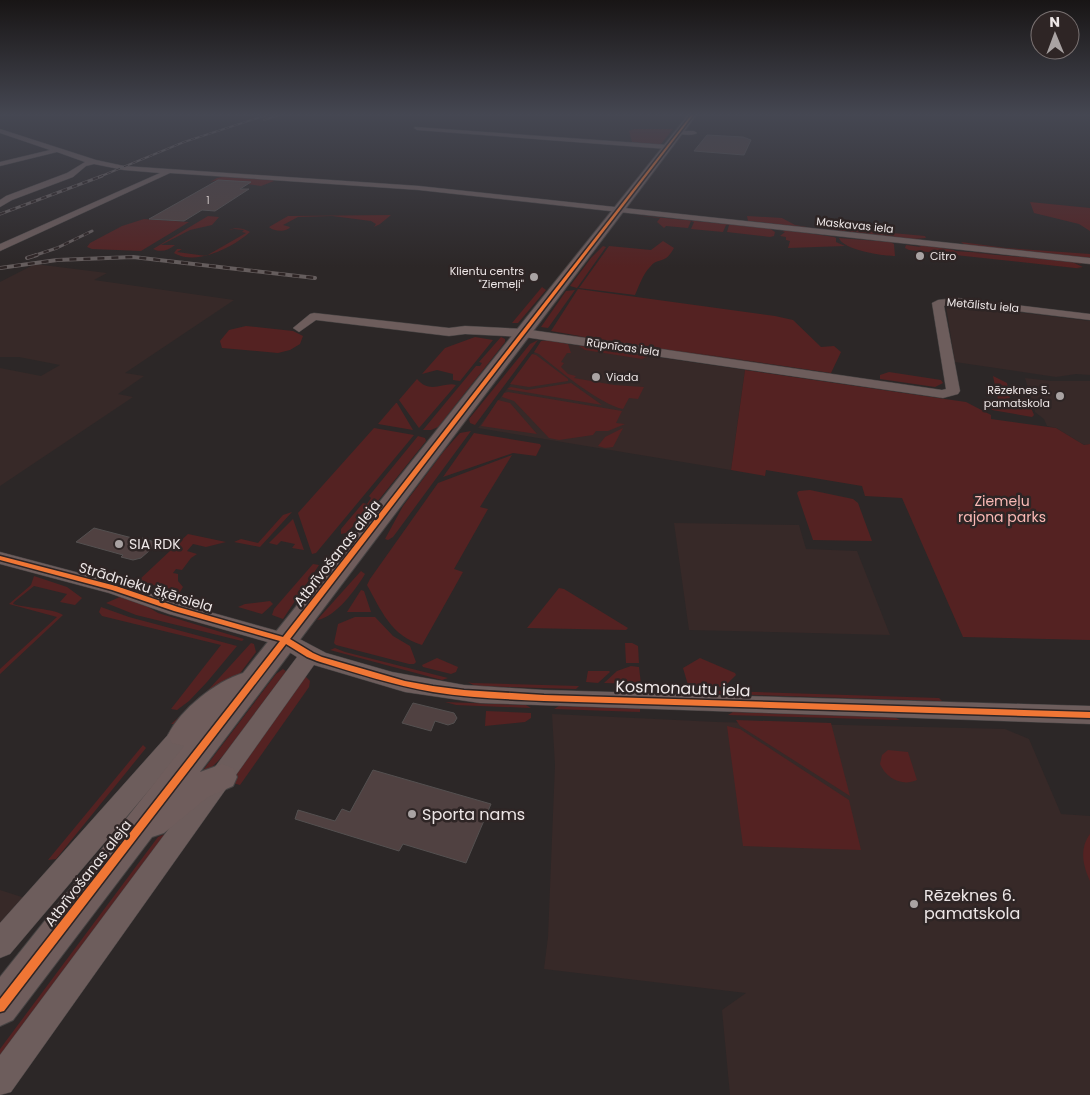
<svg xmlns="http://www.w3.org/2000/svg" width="1090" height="1095" font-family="Poppins,sans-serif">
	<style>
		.built { fill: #372928 }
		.green { fill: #542222 }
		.building { fill: #504141; stroke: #545050 }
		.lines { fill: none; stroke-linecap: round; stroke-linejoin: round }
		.minor-casing { stroke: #464343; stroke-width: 1 }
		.major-casing { stroke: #464343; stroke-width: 2 }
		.minor { fill: #6d5d5c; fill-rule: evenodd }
		.major { fill: #6f5d5c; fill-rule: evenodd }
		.rail-far2-casing { stroke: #655d5d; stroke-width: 2 }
		.rail-far1-casing { stroke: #655d5d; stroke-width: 3 }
		.rail-casing { stroke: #655d5d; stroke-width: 4 }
		.rail-far2 { stroke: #2e2525; stroke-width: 1; stroke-dasharray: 4.5; stroke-linecap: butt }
		.rail-far1 { stroke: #2e2525; stroke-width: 2; stroke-dasharray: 5.5; stroke-linecap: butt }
		.rail { stroke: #2e2525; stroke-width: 2.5; stroke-dasharray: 7; stroke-linecap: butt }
		.cycleway-casing { stroke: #2e2525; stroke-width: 3 }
		.cycleway { fill: #f07635; fill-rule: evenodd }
		.poi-dot { fill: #a9a3a3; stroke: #2e2525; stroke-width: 2 }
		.labels { text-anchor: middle; stroke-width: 5; stroke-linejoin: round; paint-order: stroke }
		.number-label { font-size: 11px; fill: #c6bdbd }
		.far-street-label { font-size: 11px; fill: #ede6e6; stroke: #2e2525 }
		.far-poi-label { font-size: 11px; fill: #ede6e6; stroke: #2e2525; text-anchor: start }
		.park-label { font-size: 14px; fill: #fab9b5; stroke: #2e2525 }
		.poi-label { font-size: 14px; fill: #ede6e6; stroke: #2e2525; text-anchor: start }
		.street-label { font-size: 14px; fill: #ede6e6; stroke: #2e2525 }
		.near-street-label { font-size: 16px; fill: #ede6e6; stroke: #2e2525 }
		.near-poi-label { font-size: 16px; fill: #ede6e6; stroke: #2e2525; text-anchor: start }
	</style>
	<rect width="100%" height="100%" fill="#2c2727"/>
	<g class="built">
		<path d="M35,264L107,273L94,280L234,300L125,373L144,376L118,394L133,397L0,486V368L41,376L60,365L19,357H0V282Z"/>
		<path d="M951,304L1090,321V375L1076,374L1056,377L955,362L946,306Z"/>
		<path d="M548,341L745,370L731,470L478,428L542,342Z"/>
		<path d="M1025,378L1051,381H1090V444L1084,445L1056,428L1047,426L1044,419L1035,412Z"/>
		<path d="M674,523L799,525L806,549L857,551L890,635L689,630Z"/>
		<path d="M552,714L717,722L1005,729L1029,739L1061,814L1090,816V1095H730L722,1010L746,993L544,969L548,937L555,765Z"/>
		<path d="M0,890L25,898L0,927Z"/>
	</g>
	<g class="green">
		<path d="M634,129H673L661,144L658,145L629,143L632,142L629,131Z"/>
		<path d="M227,176L273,180L274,181L261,186L218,180L210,182L217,178Z"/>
		<path d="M1030,202L1090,208V231L1079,224L1034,213Z"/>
		<path d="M391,215L380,224L374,227L376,224L371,221L332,216L298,217L283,225L290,227C287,232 274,232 269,227L288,216Z"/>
		<path d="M634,215L769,228L775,232L774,236L770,237L727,232L729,225H726L723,232L691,229L694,222L691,221L688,228L666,226L664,228L657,222L660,218Z"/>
		<path d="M208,216L219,217L212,225L190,230L161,245H175C169,250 161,253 153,249Z"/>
		<path d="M747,216L782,218L795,225L819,229L748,221Z"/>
		<path d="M144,219L189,222L141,251L92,249L87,247L90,243L122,226Z"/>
		<path d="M234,229L229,230C235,227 244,228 250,232C232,248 196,266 174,253L177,249H187H182L177,252L206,256L246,233L242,232L244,230Z"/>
		<path d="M827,229L859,230L925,236L926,238L913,239Z"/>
		<path d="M787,230L834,237L836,238V242L845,246L788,248L790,241L786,240V237L780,236L785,232L782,231Z"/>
		<path d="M839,238L891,242L895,243H892L894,244L895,256C883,256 843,250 839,238Z"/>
		<path d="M663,241L674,248C664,266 659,256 650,267C643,274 639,286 635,295L579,288L609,246L651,250Z"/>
		<path d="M961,242L1006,248L1090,254V258L966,246Z"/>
		<path d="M916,244L954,250L955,251L999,254L974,253L1080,262L1082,264L1074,263L1083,267L1077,268L1084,269L909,250L905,248L906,245L921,247Z"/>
		<path d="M603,246L606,247L577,288L570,286L591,258Z"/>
		<path d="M542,287L546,290L518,323H512Z"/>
		<path d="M578,289L775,316L793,320L821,347L834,346L841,352L831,373L669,349L839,375L550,333L586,337L551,331Z"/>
		<path d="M575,290L548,328L541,327L566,291Z"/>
		<path d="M246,326L293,331L303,336L300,344L290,350L278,353L222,348L220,341L229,330Z"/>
		<path d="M475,337L493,340L460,381L453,380V374L437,370L422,374L445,348Z"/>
		<path d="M501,337L505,339V342L438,427L431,430H423L476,366H480L482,363L479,362Z"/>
		<path d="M538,340L475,425L470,423L469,419L530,344Z"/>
		<path d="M548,340L568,344L571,353H567L561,362L564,363L561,367L568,374L576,376L574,378L614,385L644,387L638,399L629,398L623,409C601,405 557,369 539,354L534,352L541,341Z"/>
		<path d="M579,346H580L649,356L642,359L585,350Z"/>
		<path d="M532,354L536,355L568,379V381L529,387L510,384Z"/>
		<path d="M745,370L966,402L991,415V419L1056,428L1084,445L1090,444V640L963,637L902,498L865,496L862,486L766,470L765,476L731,470Z"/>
		<path d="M889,372L941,380L943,383L935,387L880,379V375Z"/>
		<path d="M993,376L1007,383L1010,398L998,400Z"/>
		<path d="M417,379C430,395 445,381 456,385L419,428L399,400Z"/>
		<path d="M571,383L602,405L507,389L511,387L527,390Z"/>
		<path d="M508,392L622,411L616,423L625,424L608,431H596L593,435L559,440L549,438L514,401L502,397L504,393Z"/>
		<path d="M1027,398L1034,415L1032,417L992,410L990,403L1006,405L1015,403L1017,400Z"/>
		<path d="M498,400L510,403L537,434L481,426Z"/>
		<path d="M396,403H397L413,430L378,424Z"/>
		<path d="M374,428L414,435L316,553L312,554L298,513Z"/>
		<path d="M623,428L613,447L605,448L598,446L605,437Z"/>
		<path d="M471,431L393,537L388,540L385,539L403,506L444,451L460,433Z"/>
		<path d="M474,433L540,444L541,446L536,456L513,453L443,477Z"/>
		<path d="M418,436L425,438L426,441L373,507L346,533L341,534V529L363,503L367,504L371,498L369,496Z"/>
		<path d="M512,455L480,507L488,509L454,569L463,572L422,645C391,636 381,610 367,585L370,579L438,483Z"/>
		<path d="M810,490L853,499L858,503L872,541L813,540L797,493L799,491Z"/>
		<path d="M292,512L260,547L234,542L241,539L258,543L283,515Z"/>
		<path d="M293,519L304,550L292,548L295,544L281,541L277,545L269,543Z"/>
		<path d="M188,534L226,542L206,547L193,544L187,551L197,554L191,558L182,570L176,569L173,573L178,574V581L183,587L180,592L138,581Z"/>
		<path d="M313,564L319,565L283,619L272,615L274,609Z"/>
		<path d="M361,571L365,574C356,589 336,617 317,620Z"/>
		<path d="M34,576L67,587L82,598L75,605L60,602L67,594L34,586L14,602L13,604C26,608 55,609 63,615L0,674V669L57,617L9,604L31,585Z"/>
		<path d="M559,588L564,589L628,628L626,630L527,628Z"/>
		<path d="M361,590L364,591L371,612H347Z"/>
		<path d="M120,597L143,604L158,613L244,639L242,641L136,615L106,603Z"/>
		<path d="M270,601L273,604L262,614L238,607L245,604Z"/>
		<path d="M101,607L129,617L237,646L207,682L189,701L177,710L171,709L221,645L102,616L99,612Z"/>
		<path d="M355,617H375L393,636L410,646L416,662L414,664H409L336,645L334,643L338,624Z"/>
		<path d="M251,643L254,644L256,652L238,676L178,724H171L200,699Z"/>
		<path d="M625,643H632L638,646L639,663H626Z"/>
		<path d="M335,648L345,652L448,678L442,680L330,650Z"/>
		<path d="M437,658L458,667L456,672L451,674L423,667L422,665Z"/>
		<path d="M700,658L735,673L736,675L724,687L688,685L683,668Z"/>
		<path d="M631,666L639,667L641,684L604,683L617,671Z"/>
		<path d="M283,669L287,672L226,753L204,775L202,772L207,765L276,674Z"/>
		<path d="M588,671H609L610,672L598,683L586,682Z"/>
		<path d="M305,676L310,681L309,687L240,785L226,781Z"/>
		<path d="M468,682L472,683L579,686L576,689L475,686Z"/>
		<path d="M691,690L939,698L942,701L691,693Z"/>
		<path d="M445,702L526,705L531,708L456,705Z"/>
		<path d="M559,706L640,709V712L554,709Z"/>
		<path d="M486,711L531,713V718L525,722L485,726Z"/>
		<path d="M733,712L894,717L900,720L728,715Z"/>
		<path d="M736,720L831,723L850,796L740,726Z"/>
		<path d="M727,726L740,729L849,800L861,850L743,846Z"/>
		<path d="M143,745L146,748L56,859L48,860Z"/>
		<path d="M888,750L908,752L917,780C902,787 886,778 880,764L882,755Z"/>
		<path d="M165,834L166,835L0,1065V1049L158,837Z"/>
		<path d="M1090,834V881C1083,866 1079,849 1090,834Z"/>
	</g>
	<g class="building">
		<path d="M707,135L743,137L751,140L744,155L694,151Z"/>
		<path d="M218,180L251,182L240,189H249L215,211L202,210L184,221L149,219Z"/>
		<path d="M94,528L140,540L142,538L158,543L141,558L133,560L121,557L123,555L76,542Z"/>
		<path d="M413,703L454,713L457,718L454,723L448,725L435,721L431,731L402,723Z"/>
		<path d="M373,770L491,804L466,863L403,844L399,851L295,819L298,810L335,821L342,809L350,812Z"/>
	</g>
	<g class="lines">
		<g class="minor-casing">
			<g id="minor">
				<path d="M415,127L667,145L671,147L667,149L417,130L414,128Z"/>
				<path d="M0,129L96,160L124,166L419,186L1090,258V264L419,190L170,173L0,251V244L160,173L124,170L94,164L86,166L73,177L12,200L0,207V200L6,196L67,173L85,162L57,152L0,166V162L50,150L0,133Z"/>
				<path d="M677,131H694L697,133C693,136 680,135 676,132Z"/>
				<path d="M957,298L1090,314V320L957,304L944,306L960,391L958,394L943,398L524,337L465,334L449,336L316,320L299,332L293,328L310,314L314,313L449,328L465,326L524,329L942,390L946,389L932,303L938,300Z"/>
				<path d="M0,552L121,584L181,604L292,635L326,653L392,672L464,685L544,690L1090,706V724L480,703L405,692L314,665L11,1092L0,1095V1055L297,657L278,645L169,614L109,593L0,564Z"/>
				<path d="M182,726L190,728L193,735L190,742L10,954L0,958V923L174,728Z"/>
			</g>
		</g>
		<g class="major-casing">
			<path id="major" d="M689,114H697L200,772L222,764L233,768L237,777L233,786L208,797L164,833L152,837L13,1020L0,1026V977L184,746L172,743L168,735C181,709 215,682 243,673Z"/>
		</g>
		<use href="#minor" class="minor"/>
		<use href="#major" class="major"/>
		<g class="rail-far2-casing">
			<g id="rail-far2">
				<path d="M264,120L282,114"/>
				<path d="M99,177L184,142L270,114"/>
			</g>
		</g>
		<g class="rail-far1-casing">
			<g id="rail-far1">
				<path d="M0,214L102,176"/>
				<path d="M33,256L57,248L92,231"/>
			</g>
		</g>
		<g class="rail-casing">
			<g id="rail">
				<path d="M27,258L37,255"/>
				<path d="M0,268L57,260L133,257L315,278"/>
			</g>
		</g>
		<use href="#rail-far2" class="rail-far2"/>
		<use href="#rail-far1" class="rail-far1"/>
		<use href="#rail" class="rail"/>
		<g class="cycleway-casing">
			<path id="cycleway" d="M692,114H694L290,639L313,653L322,657L405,681L433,686L464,690L544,695L1090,712V718L544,701C507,699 469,698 433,692C393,685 356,673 317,661L307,657L286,644L4,1011L0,1012V999L280,641L174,611L112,590L0,560V556L116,586L178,607L283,637Z"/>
		</g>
		<use href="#cycleway" class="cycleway"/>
	</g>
	<linearGradient id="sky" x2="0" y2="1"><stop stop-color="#181515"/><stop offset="0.43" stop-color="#454752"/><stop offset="1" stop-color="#454752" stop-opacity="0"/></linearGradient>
	<rect width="1090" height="267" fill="url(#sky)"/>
	<g class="poi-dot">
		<circle cx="920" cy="256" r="5"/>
		<circle cx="534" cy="277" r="5"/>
		<circle cx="596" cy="377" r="5"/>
		<circle cx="1060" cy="396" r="5"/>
		<circle cx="119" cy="544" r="5"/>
		<circle cx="412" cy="814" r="5"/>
		<circle cx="914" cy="904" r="5"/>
	</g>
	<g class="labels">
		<g class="number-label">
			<text x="208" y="204">1</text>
		</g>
		<g class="far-street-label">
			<text transform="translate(855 225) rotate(6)" y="4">Maskavas iela</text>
			<text transform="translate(983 305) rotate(5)" y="4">Metālistu iela</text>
			<text transform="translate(623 347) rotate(8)" y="4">Rūpnīcas iela</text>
		</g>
		<g class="far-poi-label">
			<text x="930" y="260">Citro</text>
			<text x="524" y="275" text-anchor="end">Klientu centrs<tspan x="524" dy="13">"Ziemeļi"</tspan></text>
			<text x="606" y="381">Viada</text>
			<text x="1050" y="394" text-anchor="end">Rēzeknes 5.<tspan x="1050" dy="13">pamatskola</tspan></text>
		</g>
		<g class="park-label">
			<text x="1002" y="506">Ziemeļu<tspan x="1002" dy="16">rajona parks</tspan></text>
		</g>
		<g class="poi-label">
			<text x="129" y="549">SIA RDK</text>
		</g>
		<g class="street-label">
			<text transform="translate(337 553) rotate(-52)" y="5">Atbrīvošanas aleja</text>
			<text transform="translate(146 587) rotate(17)" y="5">Strādnieku šķērsiela</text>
			<text transform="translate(88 873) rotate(-52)" y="5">Atbrīvošanas aleja</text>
		</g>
		<g class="near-street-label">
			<text transform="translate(683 688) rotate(2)" y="6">Kosmonautu iela</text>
		</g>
		<g class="near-poi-label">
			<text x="422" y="820">Sporta nams</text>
			<text x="924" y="901">Rēzeknes 6.<tspan x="924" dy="18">pamatskola</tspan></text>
		</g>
	</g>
	<g transform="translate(1055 35) rotate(359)"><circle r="24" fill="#2e2525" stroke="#7a7272"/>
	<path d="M0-4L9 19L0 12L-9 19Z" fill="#a9a3a3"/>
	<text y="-8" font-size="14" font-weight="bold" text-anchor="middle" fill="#ede6e6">N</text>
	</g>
</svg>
